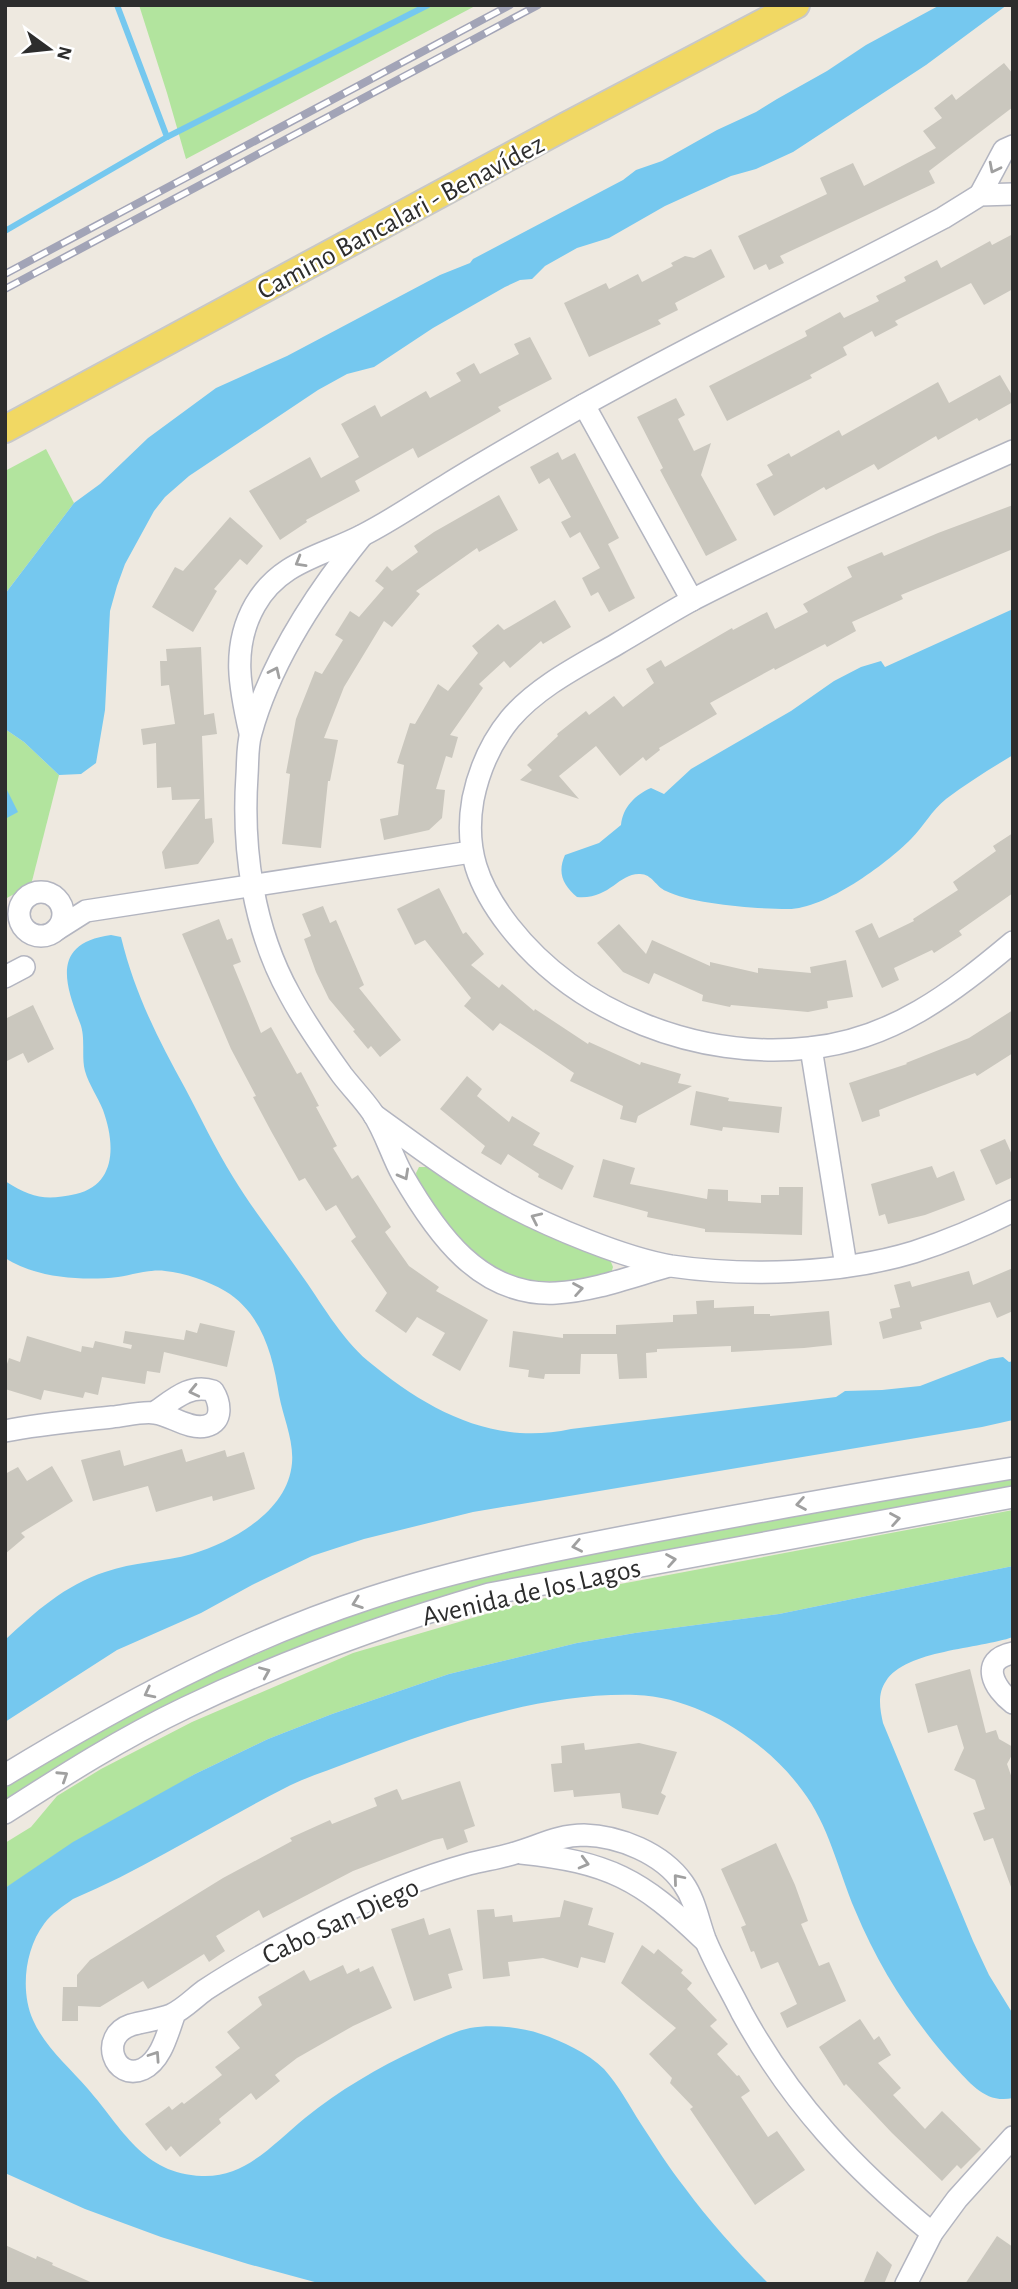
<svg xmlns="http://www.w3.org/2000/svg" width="1018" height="2289" font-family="'Alegreya Sans',sans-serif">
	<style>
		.green { fill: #b2e49e }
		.water { fill: #75c8ef }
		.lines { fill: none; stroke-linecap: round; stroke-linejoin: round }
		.stream { stroke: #75c8ef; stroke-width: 6 }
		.building { fill: #cac7be }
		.minor-casing { stroke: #b3b5c0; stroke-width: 24 }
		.major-casing { stroke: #c8c8c8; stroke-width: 30 }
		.minor { stroke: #fff; stroke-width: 21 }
		.major { stroke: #f1d863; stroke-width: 26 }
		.rail-casing { stroke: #a2a4b7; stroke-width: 8 }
		.rail { stroke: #fff; stroke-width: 5; stroke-dasharray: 16; stroke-linecap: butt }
		.oneway { stroke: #a0a0a0 }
		.labels { text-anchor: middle; stroke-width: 5; stroke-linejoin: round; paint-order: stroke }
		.street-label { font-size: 28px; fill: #2d2d2d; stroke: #fff }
	</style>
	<rect width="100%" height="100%" fill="#eee9e0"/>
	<g class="green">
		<path d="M139,5H477L186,159L167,93Z"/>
		<path d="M46,449L74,503L5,594V471Z"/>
		<path d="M5,729L24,742L59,775L31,885L5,899Z"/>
		<path d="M419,1167H428L460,1188L609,1257L613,1267L611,1274C595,1280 579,1280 563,1281C533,1283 492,1278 471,1255C451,1234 435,1208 418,1186L416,1173Z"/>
		<path d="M1013,1477V1488L451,1597L307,1643L190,1695L5,1802V1788L95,1732L183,1686L301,1635L368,1609L449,1586L615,1548Z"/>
		<path d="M1013,1510V1566L779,1614L635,1633L577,1643L449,1674L332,1714L268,1739L195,1774L5,1888V1843L31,1827L57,1796L101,1769L192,1722L353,1653L530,1601Z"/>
	</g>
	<g class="water">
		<path d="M940,5H1007L926,65L793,152L756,169L731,176L665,206L609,238L577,248L545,266L532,279L520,280L505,287L433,328L374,367L347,374L318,390L189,476L165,497L154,511L125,564L117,586L110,611L105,710L96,763L81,774L59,775L24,742L5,729V594L74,503L100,484L148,438L216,388L287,356L440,275L470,263L473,259L623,180L636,170L662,161L717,130L756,112L777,99L827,71L866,45Z"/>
		<path d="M1013,609V755C990,769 967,783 946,799C932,810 923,827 911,839C885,865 824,910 787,909C757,909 691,904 666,891C656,887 652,874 640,874C618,873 610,900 577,897C563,885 557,873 565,855L599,843L621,825C623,807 635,795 651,788L664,794L691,769L791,711L834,681L861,667L881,661L885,667Z"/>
		<path d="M5,786L18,812L5,819Z"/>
		<path d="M111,935L121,937C135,994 157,1037 185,1088C201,1118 215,1148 233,1177C253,1210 278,1241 300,1273C321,1302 340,1337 368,1361C427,1410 493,1446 571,1429L836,1397L845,1391L882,1390L920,1386L990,1359L1003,1357L1009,1362L1013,1361V1420L982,1427L473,1512L364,1539L312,1556L252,1585L201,1613L117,1650L5,1722V1640C35,1612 65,1585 105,1572C133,1562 164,1562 192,1554C234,1541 288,1511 292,1463C294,1440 283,1417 279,1395C273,1356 262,1313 225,1291C208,1281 185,1273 165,1271C150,1269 133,1275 118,1277C83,1281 35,1278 5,1258V1181C32,1198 45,1201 76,1194C117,1184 115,1143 103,1110C98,1097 89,1085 85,1071C81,1056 86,1038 80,1023C64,982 52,943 111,935Z"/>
		<path d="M1013,1566V1637C979,1649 906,1650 886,1681C877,1694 880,1709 883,1723L973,1941L989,1975L1013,2014V2098C986,2104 971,2084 954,2066C912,2019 879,1968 855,1910C838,1870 829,1825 802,1790C766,1741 699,1697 636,1695C542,1692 439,1728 352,1761C330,1770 306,1777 285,1788C214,1824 146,1868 73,1899C62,1907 52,1913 44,1924C25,1949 20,1991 33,2020C45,2047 69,2067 88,2089C122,2128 143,2174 202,2176C246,2178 274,2143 305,2118C340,2090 377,2068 418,2049C435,2041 452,2032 470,2028C492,2024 520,2027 541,2034C562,2041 588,2053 604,2069C619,2086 629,2105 641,2124C655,2145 669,2168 685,2188C710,2222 739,2254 769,2284H322L248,2264L161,2237L85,2209L5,2173V1888L73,1842L195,1774L268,1739L332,1714L449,1674L577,1643L635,1633L779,1614Z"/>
	</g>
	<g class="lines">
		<g class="stream">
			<path d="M117,5L167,137"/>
			<path d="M5,231L167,137L428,5"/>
		</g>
	</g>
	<g class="building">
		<path d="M1004,63L1013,74V107L929,171L935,183L780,256L784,263L769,270L766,264L754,270L738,236L827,194L820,178L853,163L864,186L936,148L923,131L942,118L934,108L952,94L956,100Z"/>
		<path d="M1013,234V289L984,305L971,283L895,321L898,325L875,337L872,331L843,347L847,355L810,375L812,378L727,421L709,386L807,336L805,331L840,312L844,318L879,301L876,296L906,281L904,277L937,260L941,268L990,241L992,245Z"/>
		<path d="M711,249L725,277L675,303L678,310L658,320L661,324L589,357L564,303L606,283L609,289L638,274L642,282L673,266L671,263L685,256L694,258Z"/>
		<path d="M530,337L552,379L498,407L501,411L418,458L413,448L355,481L360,491L306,520L307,522L280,540L249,491L310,457L321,478L359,457L341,424L375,405L381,417L426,391L430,398L461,381L456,373L474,363L480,374L519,354L514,344Z"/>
		<path d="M1000,375L1013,397V402L979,421L977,418L938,440L936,436L878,470L874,464L826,490L824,487L774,516L756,484L773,475L767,465L789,453L791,457L839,430L842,436L938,382L949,403Z"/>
		<path d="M676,398L685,415L678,419L694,451L711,443L701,475L737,540L706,556L660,470L663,468L637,417Z"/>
		<path d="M558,452L562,460L575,453L619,538L608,544L635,598L609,612L598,592L591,596L582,578L600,568L580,532L570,538L561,522L571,517L549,478L539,484L530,467Z"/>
		<path d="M499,495L518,530L479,552L477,548L416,591L420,594L392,627L384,621L344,687L324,738L338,740L330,781H328L321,848L282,844L290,774L286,773L296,719L315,671L322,674L343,640L335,635L350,611L359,617L384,588L375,581L387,566L392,571L418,552L414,546L434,532Z"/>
		<path d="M1013,505V549L901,595L903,599L852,622L856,631L827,647L825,644L775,670L774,668L710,703L717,714L659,748L660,750L646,761L643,757L620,776L596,746L559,776L579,799L520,780L532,770L527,765L558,736L557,734L586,711L589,715L614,696L623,707L654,683L646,669L661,660L665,667L732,628L733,630L767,612L775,629L808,612L803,604L852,577L847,567L882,552L884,556L938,533Z"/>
		<path d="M230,517L263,546L247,565L240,559L214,589L217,591L193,632L152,607L175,567L183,571Z"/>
		<path d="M555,600L571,627L543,644L541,641L510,668L504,661L479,684L483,688L450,735L458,737L452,758L446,756L436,789L445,790L442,818L429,830L384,840L380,819L398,815L404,765L397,763L410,723L415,724L438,684L448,691L478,653L472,646L498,624L504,630Z"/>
		<path d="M201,647L204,715L214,713L217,734L202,736L205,819L212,818L214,842L198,864L165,869L162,852L200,799L172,800L171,787L157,788L156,743L143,745L141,729L175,724L169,685L161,686L160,661H167L166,649Z"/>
		<path d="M1013,833V893L959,931L962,935L934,953L932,950L894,968L899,980L882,988L855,931L872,923L879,938L914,921L913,919L958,890L953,882L996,851L993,846Z"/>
		<path d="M439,888L463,934L466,932L484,954L471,965L499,988L502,984L534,1011L535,1009L588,1044L589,1042L640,1065L641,1062L681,1074L678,1083L692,1086L638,1116L636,1123L620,1119L623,1106L570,1081L574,1073L509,1029L500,1023L493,1031L464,1006L471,998L425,940L415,945L397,909Z"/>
		<path d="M323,906L330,923L336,920L364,985L359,988L401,1040L380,1057L371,1046L368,1049L353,1031L355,1030L329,999L316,972L304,939L311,936L302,914Z"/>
		<path d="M219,919L227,940L232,938L241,962L233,965L261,1033L271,1027L297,1074L301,1072L319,1106L316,1107L337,1146L333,1148L352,1179L358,1175L391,1227L385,1232L409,1266L439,1287L436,1291L488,1320L460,1371L432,1355L445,1333L417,1317L406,1333L375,1311L387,1293L351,1241L356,1237L336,1205L326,1211L305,1178L299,1181L271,1131L253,1097L256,1096L231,1049L182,934Z"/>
		<path d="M619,924L646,954L652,940L710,966V962L758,973V968L811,973L810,967L846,960L853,997L827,1001L828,1008L808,1012L731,1005L730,1007L702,1001L703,995L654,973L649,984L623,972L597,943Z"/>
		<path d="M33,1005L54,1049L28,1063L23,1053L5,1062V1019Z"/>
		<path d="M1013,1010V1053L977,1076L975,1073L879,1110L880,1116L862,1122L849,1083L907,1064L906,1063L969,1038Z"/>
		<path d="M467,1076L482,1089L477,1096L509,1122L512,1116L540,1133L533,1145L574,1166L562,1190L538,1177L539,1174L508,1154L501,1165L481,1153L485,1146L440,1109Z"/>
		<path d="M696,1091L729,1098L728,1101L782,1107L779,1133L723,1127L722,1131L690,1125Z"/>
		<path d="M1005,1139L1013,1157V1177L996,1185L980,1150Z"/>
		<path d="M603,1159L635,1168L630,1184L707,1199L708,1189L728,1190V1201L761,1203V1195H779V1187H803L802,1235L705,1232V1229L647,1217L648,1212L593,1197Z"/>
		<path d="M932,1166L937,1178L954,1171L965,1200L925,1215L888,1224L885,1214L879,1216L871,1184Z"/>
		<path d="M1013,1268V1311L997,1318L990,1302L920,1322L922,1329L883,1339L879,1322L892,1318L890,1309L900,1307L894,1285L910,1281L912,1287L969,1271L973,1285Z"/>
		<path d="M714,1300V1308L754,1306V1314H770V1316L829,1311L832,1345L804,1348L731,1352V1346L657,1349V1352L646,1353L647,1378L619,1379L617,1354H581L580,1374H545L544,1379L528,1377L529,1370L509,1367L513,1331L563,1338V1334H616V1325L673,1322V1315L697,1314L696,1301Z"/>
		<path d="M200,1323L235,1331L227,1367L164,1352L160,1373L147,1371L145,1384L102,1377L98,1395L85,1392L83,1398L44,1390L41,1400L5,1389V1370L9,1358L20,1362L27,1336L81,1352L82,1346L93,1348L95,1341L131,1349L132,1345L123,1343L125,1331L184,1340L186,1330L197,1333Z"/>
		<path d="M182,1449L186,1462L225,1450L227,1457L244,1452L255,1489L213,1501L212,1496L156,1512L148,1486L93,1501L81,1460L120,1450L124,1466Z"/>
		<path d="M52,1466L73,1501L21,1533L25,1537L5,1554V1474L18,1467L27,1481Z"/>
		<path d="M970,1669L986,1733L996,1730L999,1739L1013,1747V1753L1007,1764L1013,1781V1886L1011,1887L993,1838L984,1841L973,1813L985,1809L975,1780L954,1770L964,1748L957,1725L928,1733L915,1684Z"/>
		<path d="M584,1743L585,1750L639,1743L677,1752L661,1793L666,1796L658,1815L622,1808L620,1793L574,1797L573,1790L554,1792L551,1764L562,1763L561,1746Z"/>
		<path d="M460,1781L475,1826L464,1830L468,1842L447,1850L443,1838L434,1840L353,1871L263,1918L259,1910L216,1936L225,1951L209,1962L204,1954L148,1989L143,1981L100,2007L78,2006V2021H62L63,1987H77V1975L90,1960L223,1878L292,1841L290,1838L330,1820L332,1824L377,1806L374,1798L397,1789L402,1800Z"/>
		<path d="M776,1843L795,1885L808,1921L801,1924L819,1966L829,1962L846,2001L787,2028L780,2013L797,2004L778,1962L761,1969L754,1951L751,1952L741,1927L746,1925L721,1869Z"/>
		<path d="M564,1900L593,1908L588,1925L614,1933L605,1963L581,1957L578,1968L543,1958L508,1962L510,1976L483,1979L477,1910L494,1909L495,1917L512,1915L513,1922L560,1917Z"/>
		<path d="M424,1918L429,1935L450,1928L463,1970L448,1974L452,1988L414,2001L391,1929Z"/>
		<path d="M642,1945L654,1954L658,1949L683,1970L681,1973L692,1983L687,1989L717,2020L710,2026L728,2044L717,2054L737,2076L739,2075L750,2091L741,2097L768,2137L777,2131L805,2170L755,2205L690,2109L693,2107L670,2083L672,2078L649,2054L676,2028L621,1983Z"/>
		<path d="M343,1965L347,1974L359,1968L360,1972L373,1966L392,2008L353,2026L297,2058L275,2075L280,2081L256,2100L251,2093L219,2119L221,2123L180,2157L171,2146L166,2151L145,2124L169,2106L172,2110L182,2102L184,2104L222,2075L215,2067L240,2048L227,2032L262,2005L258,1997L304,1970L310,1981Z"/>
		<path d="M860,2019L874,2040L879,2036L891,2055L878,2063L901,2088L893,2095L925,2129L942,2111L981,2149L961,2169L957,2165L942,2181L892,2133L846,2084L844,2086L819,2047Z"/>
		<path d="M997,2236L1013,2247V2284H965Z"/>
		<path d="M5,2245L36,2259L37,2256L53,2263L52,2265L95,2284H5Z"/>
		<path d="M877,2251L892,2265L884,2284H863Z"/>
	</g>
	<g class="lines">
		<g class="minor-casing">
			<g id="minor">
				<path d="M980,195L1004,150L1013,146"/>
				<path d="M584,405L692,600"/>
				<path d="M1013,451C906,499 798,546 694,599C668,613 643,629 617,644C581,665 538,686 510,719C492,741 479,770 473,799C464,850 478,886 509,926C578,1014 699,1060 809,1048C892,1040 952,993 1013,942"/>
				<path d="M362,536C316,593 271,660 251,733C247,746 248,761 247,775C242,849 253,929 290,995C305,1023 324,1050 342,1075C352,1088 363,1099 372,1112C385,1131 391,1154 402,1174C436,1233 480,1297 556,1293C594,1291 633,1276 669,1266"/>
				<path d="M250,733C240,689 231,647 255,605C280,561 323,556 363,535C391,521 418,502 445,486C490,458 536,432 582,406C700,340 823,281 943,218L980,195L1013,194"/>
				<circle cx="41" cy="914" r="22"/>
				<path d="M56,930L86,911L471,852"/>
				<path d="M5,977L24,967"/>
				<path d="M811,1048L846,1266"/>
				<path d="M374,1115C417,1146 460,1179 507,1204C550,1227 624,1258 671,1266C746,1277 842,1274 914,1252C948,1241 981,1227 1013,1211"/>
				<path d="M5,1431C40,1424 76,1421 112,1417C125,1416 141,1411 155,1413C171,1415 189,1430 206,1426C224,1422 220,1402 213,1391C190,1383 173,1400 154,1413"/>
				<path d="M1013,1653C978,1660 994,1689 1013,1703"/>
				<path d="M5,1775C120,1705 241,1640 370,1598C462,1568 555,1550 650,1532C771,1509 892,1488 1013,1468"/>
				<path d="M5,1813C64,1775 122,1738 185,1708C283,1661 385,1624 489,1594L1013,1497"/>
				<path d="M521,1853C608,1862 641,1879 704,1940"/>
				<path d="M175,2013C168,2031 162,2060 143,2069C114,2082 98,2036 131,2025C144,2021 158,2020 171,2015C184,2009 194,1998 205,1990C245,1964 287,1941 330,1919C373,1897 422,1877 469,1864C484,1860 500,1858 515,1853C539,1846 558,1835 584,1835C619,1836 662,1853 683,1883C695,1900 698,1920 705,1939C715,1964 730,1989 742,2013C792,2104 853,2168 932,2233"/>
				<path d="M906,2284L932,2233L957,2199L1013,2137"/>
			</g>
		</g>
		<g class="major-casing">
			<path id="major" d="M5,429L566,126L796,5"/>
		</g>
		<use href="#minor" class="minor"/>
		<use href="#major" class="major"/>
		<g class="rail-casing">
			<g id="rail">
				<path d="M5,274L510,5"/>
				<path d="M5,289L538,5"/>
			</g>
		</g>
		<use href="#rail" class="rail"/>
	</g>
	<defs><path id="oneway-chevron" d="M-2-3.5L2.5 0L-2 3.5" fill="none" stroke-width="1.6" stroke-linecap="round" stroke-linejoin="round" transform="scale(1.75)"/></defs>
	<g class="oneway">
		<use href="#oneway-chevron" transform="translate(994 168) rotate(117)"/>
		<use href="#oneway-chevron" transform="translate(300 562) rotate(150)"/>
		<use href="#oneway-chevron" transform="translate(275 672) rotate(-65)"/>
		<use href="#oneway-chevron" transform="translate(404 1175) rotate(61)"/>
		<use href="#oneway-chevron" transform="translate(536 1218) rotate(-155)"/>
		<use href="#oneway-chevron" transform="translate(578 1289) rotate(-10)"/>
		<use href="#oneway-chevron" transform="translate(194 1391) rotate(167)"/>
		<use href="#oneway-chevron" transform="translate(801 1504) rotate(170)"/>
		<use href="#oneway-chevron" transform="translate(895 1519) rotate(-10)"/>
		<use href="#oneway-chevron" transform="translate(577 1546) rotate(169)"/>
		<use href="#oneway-chevron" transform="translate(671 1560) rotate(-10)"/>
		<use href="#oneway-chevron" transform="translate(357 1603) rotate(160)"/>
		<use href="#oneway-chevron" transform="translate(265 1672) rotate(-23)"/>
		<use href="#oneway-chevron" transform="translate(149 1693) rotate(153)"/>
		<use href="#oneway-chevron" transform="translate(63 1776) rotate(-33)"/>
		<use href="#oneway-chevron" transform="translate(584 1863) rotate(15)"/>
		<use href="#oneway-chevron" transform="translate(678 1879) rotate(-130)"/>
		<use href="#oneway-chevron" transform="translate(155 2056) rotate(-56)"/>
	</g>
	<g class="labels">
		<g class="street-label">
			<text transform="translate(400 216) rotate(-28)" y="10">Camino Bancalari - Benavídez</text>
			<text transform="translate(531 1591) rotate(-13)" y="10">Avenida de los Lagos</text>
			<text transform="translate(340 1920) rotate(-25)" y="10">Cabo San Diego</text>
		</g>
	</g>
	<rect width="1018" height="2289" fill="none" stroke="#2d2d2d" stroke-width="14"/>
	<g transform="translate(49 49) rotate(105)" stroke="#ffffff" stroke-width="5" paint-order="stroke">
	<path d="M0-5L12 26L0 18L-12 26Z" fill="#2d2d2d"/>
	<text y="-10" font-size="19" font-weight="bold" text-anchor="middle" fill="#2d2d2d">N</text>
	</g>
</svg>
